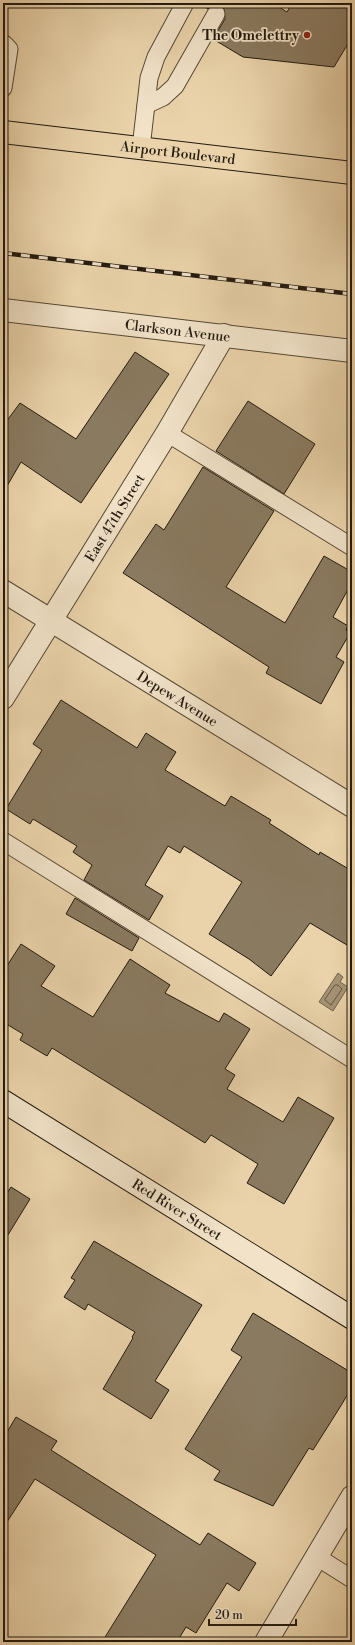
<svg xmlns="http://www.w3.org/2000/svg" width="355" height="1645" font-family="'Libre Bodoni',serif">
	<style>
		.water { fill: #a69476; stroke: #72634d }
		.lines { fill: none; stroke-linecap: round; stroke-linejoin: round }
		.shore { stroke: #645743; stroke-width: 1 }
		.building { fill: #8a7a60; stroke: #231a10 }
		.lane-casing { stroke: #554836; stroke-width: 19 }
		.street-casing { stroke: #554836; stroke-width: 24 }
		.secondary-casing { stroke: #231a10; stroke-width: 24 }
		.primary-casing { stroke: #231a10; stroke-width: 24 }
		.lane { stroke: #f1e2c8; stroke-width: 17 }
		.street { stroke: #f1e2c8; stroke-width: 22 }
		.secondary { stroke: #f1e2c8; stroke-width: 22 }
		.primary { stroke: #ead3aa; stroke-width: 22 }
		.rail-casing { stroke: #231a10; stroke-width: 4.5 }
		.rail { stroke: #f1e2c8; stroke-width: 3; stroke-dasharray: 9; stroke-linecap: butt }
		.poi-dot { fill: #8f2418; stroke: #f1e2c8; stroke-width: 1.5 }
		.labels { text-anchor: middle; stroke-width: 3.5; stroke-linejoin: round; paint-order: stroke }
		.poi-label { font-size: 14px; font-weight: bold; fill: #231a10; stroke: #f1e2c8; text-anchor: end }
		.street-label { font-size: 14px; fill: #231a10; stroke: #f1e2c8 }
	</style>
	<rect width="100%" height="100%" fill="#ead3aa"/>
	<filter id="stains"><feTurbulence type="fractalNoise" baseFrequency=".005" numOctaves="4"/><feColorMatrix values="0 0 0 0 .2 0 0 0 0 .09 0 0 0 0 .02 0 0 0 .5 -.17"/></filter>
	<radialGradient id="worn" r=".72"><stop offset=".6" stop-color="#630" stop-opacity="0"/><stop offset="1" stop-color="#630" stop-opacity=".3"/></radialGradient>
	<path class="water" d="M338,973L343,977L340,982L348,987L333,1011L319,1002Z"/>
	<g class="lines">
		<path class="shore" d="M335,985H338L342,989L331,1005L325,1000Z"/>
	</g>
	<g class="building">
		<path d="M199,3H273L287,12L292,3H352V37L334,67L243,57L213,39L225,19L224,9L216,4L208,9Z"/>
		<path d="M135,352L169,374L81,503L21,462L3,493V426L20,403L76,439Z"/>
		<path d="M248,401L315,444L284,494L216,451Z"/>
		<path d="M203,467L274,511L226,587L285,623L324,556L352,572V582L333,617L348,626L346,630L350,633L336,657L344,662L321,704L266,673L269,667L123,573L156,524L164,530Z"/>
		<path d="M61,700L137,748L146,733L176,752L165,770L225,806L231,796L271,820L269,823L319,855L320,852L352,871V948L310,923L271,976L249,959L209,934L242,882L184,846L180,853L168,846L145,885L163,896L149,920L84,880L92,865L73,852L77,846L33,819L30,824L6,809L42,750L33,744Z"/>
		<path d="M75,898L139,938L132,951L66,914Z"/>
		<path d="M21,944L55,966L41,986L93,1017L130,959L170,985L165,993L219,1022L224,1013L250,1029L225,1069L235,1075L227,1089L283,1122L298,1097L334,1118L284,1204L247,1183L258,1164L211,1135L205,1143L52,1048L47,1056L20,1040L23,1034L3,1022V972Z"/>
		<path d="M11,1187L30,1199L3,1243V1200Z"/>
		<path d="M94,1241L202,1305L155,1381L169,1390L151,1419L103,1389L133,1338L132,1337L135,1332L88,1304L85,1310L64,1297L75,1280L71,1278Z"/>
		<path d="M253,1313L352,1373V1387L342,1404L313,1450L309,1448L273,1506L214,1480L220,1471L185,1449L242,1357L231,1350Z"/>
		<path d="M16,1417L57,1441L51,1450L200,1545L208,1533L256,1563L239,1591L227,1583L196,1633L186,1627L177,1642H102L156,1555L35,1479L3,1528V1439Z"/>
	</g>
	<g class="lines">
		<g class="lane-casing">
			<g id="lane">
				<path d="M3,43L9,49L3,88"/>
				<path d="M146,105L163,97L175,86L216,14"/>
				<path d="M141,148L149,78L156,57L185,3"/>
				<path d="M167,433L352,547"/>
				<path d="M3,841L352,1059"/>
				<path d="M317,1557L352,1579"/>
			</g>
		</g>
		<g class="street-casing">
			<g id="street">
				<path id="s1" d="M3,310L352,351"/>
				<path id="s2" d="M3,591L352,806"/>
				<path id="s3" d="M3,698L167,433L224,335"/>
				<path d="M266,1642L352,1497"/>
			</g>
		</g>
		<g class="secondary-casing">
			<g id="secondary">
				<path id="s4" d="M3,1101L352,1318"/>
			</g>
		</g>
		<g class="primary-casing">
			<g id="primary">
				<path id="s5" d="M3,132L352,173"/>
			</g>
		</g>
		<use href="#lane" class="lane"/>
		<use href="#street" class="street"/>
		<use href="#secondary" class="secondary"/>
		<use href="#primary" class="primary"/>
		<g class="rail-casing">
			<path id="rail" d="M3,253L352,294"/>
		</g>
		<use href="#rail" class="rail"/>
	</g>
	<circle class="poi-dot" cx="307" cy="35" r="4"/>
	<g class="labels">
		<g class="poi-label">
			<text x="299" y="40">The Omelettry</text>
		</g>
		<g class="street-label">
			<text dy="5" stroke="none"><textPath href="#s5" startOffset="176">Airport Boulevard</textPath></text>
			<text dy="5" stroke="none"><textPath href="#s1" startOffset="176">Clarkson Avenue</textPath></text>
			<text dy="5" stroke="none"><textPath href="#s3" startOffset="212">East 47th Street</textPath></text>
			<text dy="5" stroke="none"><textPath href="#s2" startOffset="205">Depew Avenue</textPath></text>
			<text dy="5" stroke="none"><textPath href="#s4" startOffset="205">Red River Street</textPath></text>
		</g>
	</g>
	<rect width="355" height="1645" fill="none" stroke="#ead3aa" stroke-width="16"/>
	<rect x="4" y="4" width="347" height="1637" fill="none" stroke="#231a10" stroke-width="2"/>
	<rect x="8" y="8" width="339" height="1629" fill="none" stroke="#231a10"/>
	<path d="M209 1619v6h87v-6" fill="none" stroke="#231a10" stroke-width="2"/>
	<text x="215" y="1619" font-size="12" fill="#231a10" stroke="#f1e2c8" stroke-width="3" paint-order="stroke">20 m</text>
	<rect width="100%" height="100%" filter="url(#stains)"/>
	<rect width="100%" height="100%" fill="url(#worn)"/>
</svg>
